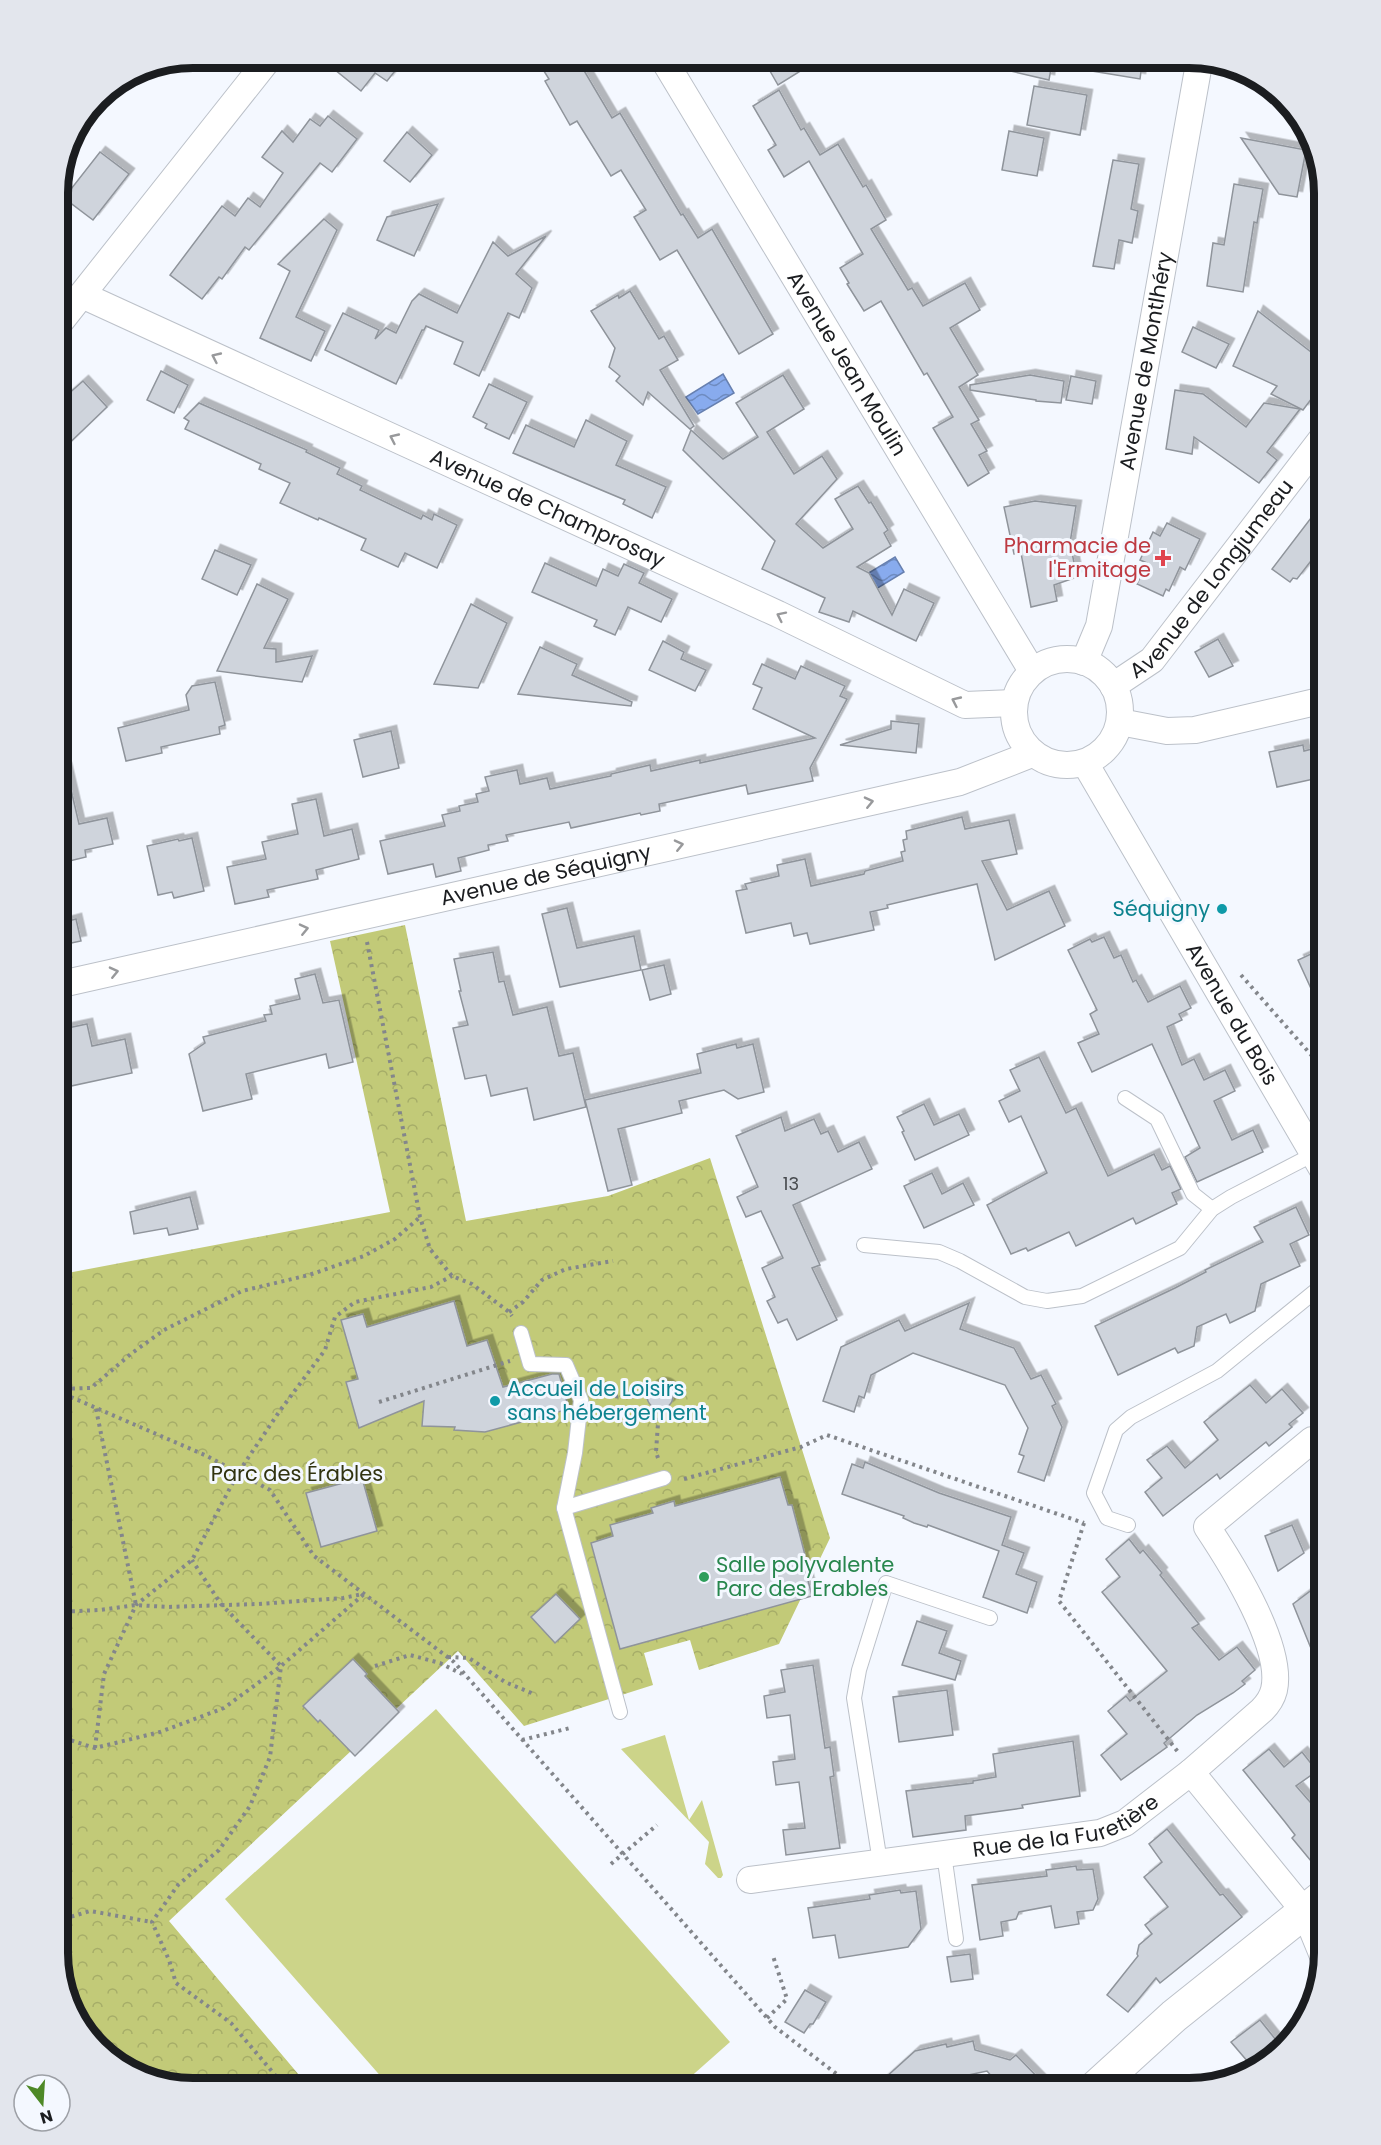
<svg xmlns="http://www.w3.org/2000/svg" width="1381" height="2145" font-family="Poppins,sans-serif">
	<style>
		.grass { fill: #ccd489 }
		.forest { fill: url(#forest-crowns) }
		.water { fill: url(#water-waves); stroke: #6780b0; stroke-width: 1.5 }
		.building { fill: #cfd4dc; stroke: #8f949b; stroke-width: 1.5; filter: url(#shadow) }
		.lines { fill: none; stroke-linecap: round; stroke-linejoin: round }
		.lane-casing { stroke: #bcc1c9; stroke-width: 16 }
		.street-casing { stroke: #bcc1c9; stroke-width: 28 }
		.secondary-casing { stroke: #bcc1c9; stroke-width: 35 }
		.path { stroke: #83868b; stroke-width: 4; stroke-dasharray: 3 4.5; stroke-linecap: butt }
		.lane { stroke: #fff; stroke-width: 14 }
		.street { stroke: #fff; stroke-width: 26 }
		.secondary { stroke: #fff; stroke-width: 33 }
		.oneway { stroke: #98999b }
		.health-dot { fill: #e0444e; stroke: #f4f8ff; stroke-width: 2 }
		.culture-dot { fill: #0f9aa8; stroke: #f4f8ff; stroke-width: 2 }
		.leisure-dot { fill: #2e9e5b; stroke: #f4f8ff; stroke-width: 2 }
		.labels { text-anchor: middle; stroke-width: 6; stroke-linejoin: round; paint-order: stroke }
		.number-label { font-size: 18px; fill: #484b4f }
		.street-label { font-size: 21px; fill: #1b1d20; stroke: #f4f8ff }
		.health-label { font-size: 21px; fill: #be3a42; stroke: #f4f8ff; text-anchor: end }
		.culture-label { font-size: 21px; fill: #0d838f; stroke: #f4f8ff; text-anchor: end }
		.park-label { font-size: 21px; fill: #313310; stroke: #f4f8ff }
		.leisure-label { font-size: 21px; fill: #27864d; stroke: #f4f8ff; text-anchor: start }
		.rim { fill: none; stroke: #1b1d20; stroke-width: 8 }
	</style>
	<defs>
		<pattern id="forest-crowns" width="20" height="18" patternUnits="userSpaceOnUse" patternTransform="scale(1.5)"><rect width="20" height="18" fill="#c2ca78"/><path d="M2 6a3 3 0 1 1 6 0M12 15a3 3 0 1 1 6 0" fill="none" stroke="#a6ad68"/></pattern>
		<pattern id="water-waves" width="16" height="10" patternUnits="userSpaceOnUse" patternTransform="scale(1.5)"><rect width="16" height="10" fill="#88abee"/><path d="M0 5q4-4 8 0t8 0" fill="none" stroke="#6e8bc0"/></pattern>
		<filter id="shadow"><feDropShadow dx="5.5" dy="-5.5" stdDeviation="0" flood-color="#0004"/></filter>
	</defs>
	<rect width="100%" height="100%" fill="#f4f8ff"/>
	<g class="grass">
		<path d="M436,1709L730,2042L678,2088H391L225,1899Z"/>
		<path d="M665,1735L689,1820L702,1800L723,1875L721,1878H718L705,1864L709,1842L621,1749Z"/>
	</g>
	<path class="forest" d="M405,925L466,1221L608,1196L710,1158L830,1538L779,1644L699,1670L690,1640L644,1653L653,1685L524,1726L458,1651L169,1921L310,2088H184L117,2065L71,2013L57,1953V1275L390,1212L330,941Z"/>
	<g class="water">
		<path d="M723,374L734,393L698,414L686,397Z"/>
		<path d="M895,557L904,572L876,589L867,574Z"/>
	</g>
	<g class="building">
		<path d="M343,57H406L387,81L375,73L361,91L334,69Z"/>
		<path d="M535,57H576L612,118L620,113L681,215L683,214L698,238L712,229L773,334L739,354L677,250L660,260L634,217L646,210L621,170L611,176L577,121L570,125L545,81L549,79Z"/>
		<path d="M762,57H823L778,85Z"/>
		<path d="M990,57H1053L1049,80L989,66Z"/>
		<path d="M1081,57H1143L1140,79L1080,69Z"/>
		<path d="M1034,86L1087,95L1080,135L1027,125Z"/>
		<path d="M779,90L801,130L804,128L820,155L838,144L863,187L866,185L886,220L871,229L908,290L912,288L923,306L965,283L980,310L950,328L978,375L959,387L979,420L971,424L987,451L979,455L989,473L968,486L933,428L953,417L927,373L924,375L881,301L864,311L847,284L849,283L840,268L863,254L809,161L784,177L768,150L776,145L753,106Z"/>
		<path d="M328,116L357,139L332,172L320,163L249,250L245,247L222,279L219,277L202,299L170,275L222,206L235,216L248,198L260,207L283,173L262,157L282,131L293,142L310,119L320,126Z"/>
		<path d="M1009,131L1044,138L1037,176L1002,170Z"/>
		<path d="M407,132L432,155L410,182L384,161Z"/>
		<path d="M1241,138L1306,150L1297,197L1279,194Z"/>
		<path d="M100,152L129,174L93,220L64,198Z"/>
		<path d="M1113,160L1139,164L1131,209L1138,211L1132,243L1119,240L1114,269L1093,266Z"/>
		<path d="M1234,184L1263,189L1257,223L1254,222L1243,292L1207,286L1213,243L1224,245Z"/>
		<path d="M438,204L414,256L377,240L387,217Z"/>
		<path d="M324,219L337,230L296,317L325,331L311,361L260,338L290,271L278,264Z"/>
		<path d="M546,236L516,274L532,288L519,318L508,313L479,376L454,364L463,342L426,326L424,330H422L396,384L325,350L343,313L379,330L375,339L386,328L396,333L412,301L419,294L457,313L493,242L508,256Z"/>
		<path d="M630,291L659,339L664,336L678,360L660,370L694,426L690,429L648,392L643,405L616,381L620,376L609,367L615,348L591,311L618,295L619,298Z"/>
		<path d="M1258,311L1311,352L1324,335V367L1311,385L1318,390L1303,410L1271,394L1277,386L1233,366Z"/>
		<path d="M1193,327L1229,344L1216,368L1182,352Z"/>
		<path d="M161,371L188,385L174,413L147,400Z"/>
		<path d="M783,375L804,409L767,432L794,474L822,456L837,479L796,524L823,548L853,529L835,499L858,486L869,503L871,502L888,530L884,533L891,546L857,567L869,573L892,615L904,589L934,603L916,641L853,611L849,622L819,612L825,598L762,569L775,541L683,450L691,430L723,459L758,437L736,403Z"/>
		<path d="M1030,375L1064,381L1061,403L1036,401V400L970,390V385Z"/>
		<path d="M1071,376L1096,381L1092,404L1066,400Z"/>
		<path d="M83,381L107,407L57,455V404Z"/>
		<path d="M489,384L527,402L509,439L485,428L487,424L473,417Z"/>
		<path d="M1175,390L1203,394L1246,427L1264,403L1300,409L1267,452L1277,460L1259,483L1194,437L1192,454L1166,449Z"/>
		<path d="M199,403L307,450L306,452L340,468L337,474L362,486L360,490L421,519L423,515L432,520L434,514L457,525L437,568L405,553L398,567L361,550L366,539L319,518L318,520L280,503L290,483L259,469L261,464L185,429L189,421L184,418Z"/>
		<path d="M586,420L627,441L616,465L666,487L652,518L623,504L625,500L513,453L526,425L574,447Z"/>
		<path d="M1035,501L1076,506L1070,543L1077,577L1054,585L1057,601L1031,607L1021,553L1014,554L1004,507Z"/>
		<path d="M1324,501V544L1297,579L1293,578L1290,582L1272,569Z"/>
		<path d="M1167,523L1200,539L1185,570L1180,567L1169,591L1166,589L1163,596L1137,584L1147,563L1140,560L1153,532L1160,536Z"/>
		<path d="M215,550L251,565L237,595L202,579Z"/>
		<path d="M545,563L596,586L603,569L618,576L624,564L644,573L639,583L672,599L661,622L628,607L615,635L594,626L597,620L532,592Z"/>
		<path d="M257,584L288,599L264,648L276,649V662L312,656L302,682L217,671Z"/>
		<path d="M471,604L507,623L478,688L434,684Z"/>
		<path d="M1218,639L1233,666L1209,677L1195,652Z"/>
		<path d="M663,641L684,652L681,659L706,670L695,691L649,670Z"/>
		<path d="M540,647L577,664L572,675L632,702L631,706L518,694Z"/>
		<path d="M762,664L795,679L801,666L845,686L840,696L847,699L810,768L813,781L748,794L746,785L659,804L660,811L641,815L640,813L571,828L569,822L506,835L508,841L488,845L489,850L458,858L461,871L436,877L433,864L388,874L380,841L445,826L442,815L460,811L459,806L478,802L476,794L489,791L485,777L517,770L520,784L547,778L550,789L611,776V774L650,765L651,771L700,760V763L815,738L753,709L762,688L753,684Z"/>
		<path d="M215,682L225,725L219,727L220,734L161,747L162,753L126,761L118,728L189,710L186,695L192,686Z"/>
		<path d="M891,721L919,724L916,753L840,745L891,729Z"/>
		<path d="M391,731L399,768L363,777L354,740Z"/>
		<path d="M1303,745L1304,751L1316,748L1323,777L1277,787L1269,752Z"/>
		<path d="M66,768L79,824L107,818L113,844L85,850L86,857L57,864V769Z"/>
		<path d="M316,799L324,836L352,829L359,859L316,870L318,879L267,890L269,897L235,904L227,867L266,859L262,842L298,834L292,804Z"/>
		<path d="M962,817L965,829L1009,820L1017,854L982,861L1007,910L1049,891L1065,926L995,960L977,884L887,905L888,908L870,912L874,930L810,944L807,933L794,936L791,923L746,933L736,891L747,889L745,884L779,876L777,865L805,859L811,886L864,874L865,871L903,861L901,852L905,851L903,840L907,839L906,831Z"/>
		<path d="M192,838L204,891L174,898L172,892L158,895L147,846L178,839L179,841Z"/>
		<path d="M567,908L577,948L634,936L641,970L560,987L542,914Z"/>
		<path d="M76,919L81,941L57,946V924Z"/>
		<path d="M1104,937L1114,958L1121,955L1133,982L1136,980L1148,1002L1180,986L1191,1008L1179,1014L1182,1020L1167,1027L1182,1065L1194,1059L1204,1080L1225,1070L1235,1091L1214,1101L1232,1140L1253,1130L1263,1152L1197,1182L1185,1157L1200,1148L1152,1044L1092,1072L1078,1043L1099,1034L1090,1014L1097,1010L1068,950L1090,939L1092,942Z"/>
		<path d="M1324,948V1017L1298,960Z"/>
		<path d="M493,952L499,982L504,981L513,1015L547,1007L559,1056L573,1053L586,1107L534,1120L527,1088L491,1096L486,1075L465,1079L453,1028L468,1025L459,991H461L454,959Z"/>
		<path d="M664,965L671,994L650,1000L642,970Z"/>
		<path d="M315,974L323,1003L339,1000L353,1062L329,1068L326,1054L246,1074L252,1099L203,1111L189,1054L205,1043L203,1037L266,1021L264,1015L272,1014L270,1006L300,999L295,979Z"/>
		<path d="M87,1024L92,1046L125,1039L132,1073L71,1086L58,1030Z"/>
		<path d="M736,1044L737,1048L753,1044L764,1092L738,1099L724,1090L679,1101L682,1113L618,1129L632,1185L608,1191L585,1100L701,1073L697,1054Z"/>
		<path d="M1039,1057L1066,1113L1076,1108L1108,1176L1154,1154L1162,1170L1170,1166L1181,1189L1172,1193L1177,1204L1136,1224L1133,1218L1076,1246L1069,1232L1028,1251L1026,1248L1011,1254L987,1205L1047,1173L1021,1116L1009,1122L999,1101L1020,1091L1010,1070Z"/>
		<path d="M924,1104L934,1125L959,1114L969,1135L915,1160L902,1132L904,1131L897,1117Z"/>
		<path d="M781,1117L785,1131L814,1119L821,1134L828,1131L838,1152L859,1142L872,1169L793,1205L820,1265L812,1268L837,1320L797,1340L787,1319L778,1323L767,1301L775,1297L762,1268L783,1258L761,1211L746,1217L737,1197L758,1187L736,1136Z"/>
		<path d="M932,1173L942,1194L963,1183L974,1205L924,1228L904,1186Z"/>
		<path d="M190,1197L198,1229L169,1235L167,1228L134,1234L130,1212Z"/>
		<path d="M1296,1207L1309,1235L1290,1244L1300,1266L1261,1284L1255,1311L1230,1323L1226,1314L1197,1327L1194,1346L1178,1353L1175,1348L1118,1375L1095,1326L1175,1288L1206,1272L1205,1270L1263,1242L1254,1227Z"/>
		<path d="M454,1301L467,1346L487,1340L503,1387L552,1374H559L569,1409L485,1432L454,1430L455,1427L422,1426L424,1401L359,1428L346,1382L358,1379L341,1320L363,1314L367,1327Z"/>
		<path d="M969,1303L960,1329L1014,1348L1031,1379L1041,1375L1056,1404L1052,1406L1062,1427L1044,1481L1018,1472L1024,1456L1019,1454L1028,1428L1005,1385L962,1370L913,1353L871,1375L864,1398L859,1396L854,1412L823,1401L841,1347L899,1320L905,1331Z"/>
		<circle cx="660" cy="1396" r="13"/>
		<path d="M1250,1385L1266,1403L1282,1389L1303,1413L1289,1424L1292,1427L1269,1446L1266,1442L1220,1479L1217,1474L1163,1516L1145,1492L1162,1478L1147,1460L1167,1446L1185,1468L1218,1440L1204,1422Z"/>
		<path d="M865,1462L939,1493L1011,1517L1002,1545L1024,1553L1016,1574L1037,1582L1027,1613L983,1597L999,1551L928,1525L927,1527L914,1523L903,1518L904,1516L842,1494L852,1464L863,1468Z"/>
		<path d="M780,1477L788,1505H792L805,1555L802,1557L812,1596L620,1649L591,1543L613,1536L610,1525L653,1513L651,1508L674,1501L675,1506Z"/>
		<path d="M362,1478L377,1531L321,1547L306,1493Z"/>
		<path d="M1292,1525L1304,1553L1278,1571L1265,1536Z"/>
		<path d="M1129,1539L1140,1553L1143,1550L1162,1573L1160,1575L1199,1624L1192,1628L1219,1660L1237,1647L1255,1670L1242,1681L1245,1684L1233,1693L1197,1715L1164,1743L1167,1747L1121,1780L1101,1755L1127,1734L1108,1711L1126,1696L1130,1701L1167,1671L1102,1592L1120,1577L1106,1559Z"/>
		<path d="M1317,1586L1324,1603L1323,1678L1293,1604Z"/>
		<path d="M556,1594L580,1619L555,1643L531,1617Z"/>
		<path d="M917,1621L947,1631L939,1653L961,1661L955,1680L902,1665Z"/>
		<path d="M353,1659L367,1674L365,1676L399,1712L355,1756L320,1720L318,1722L303,1706Z"/>
		<path d="M813,1665L825,1748L830,1747L834,1776L830,1777L840,1848L786,1855L783,1830L805,1828L799,1782L776,1785L773,1762L795,1759L790,1715L767,1718L764,1696L785,1692L781,1670Z"/>
		<path d="M947,1690L953,1735L899,1742L893,1697Z"/>
		<path d="M1073,1741L1080,1796L1022,1805L1023,1808L965,1816L966,1830L913,1837L906,1791L973,1783V1781L996,1777L993,1754Z"/>
		<path d="M1269,1749L1284,1767L1302,1752L1317,1771L1296,1786L1324,1818V1850L1311,1861L1292,1838L1295,1835L1285,1822L1243,1770Z"/>
		<path d="M1167,1829L1220,1895L1223,1894L1242,1917L1160,1983L1156,1978L1128,2012L1107,1995L1138,1956L1137,1954L1139,1945L1152,1934L1145,1925L1168,1907L1144,1877L1162,1862L1149,1844Z"/>
		<path d="M1076,1866L1077,1870L1093,1869L1098,1899L1093,1910L1077,1912L1079,1924L1055,1928L1051,1906L1019,1912L1016,1919L1001,1922L1003,1936L980,1940L972,1885L1047,1876L1046,1870Z"/>
		<path d="M900,1890L901,1893L916,1891L921,1929L908,1947L839,1958L835,1935L813,1938L808,1908L870,1899L869,1895Z"/>
		<path d="M970,1954L973,1979L951,1982L947,1957Z"/>
		<path d="M805,1990L826,2002L813,2024H810L804,2033L785,2022Z"/>
		<path d="M1260,2020L1280,2045L1254,2069L1231,2042Z"/>
		<path d="M973,2041L975,2050L1010,2060L1016,2055L1048,2088H1002L987,2071L926,2084L921,2088H874L915,2051L946,2044L947,2047Z"/>
	</g>
	<g class="lines">
		<g class="lane-casing">
			<g id="lane">
				<path d="M1125,1098L1157,1119L1193,1194L1212,1209"/>
				<path d="M864,1245L939,1252L960,1261L1025,1297L1047,1301L1082,1296L1180,1248L1212,1209L1231,1197L1314,1154"/>
				<path d="M521,1333L530,1364L566,1365L581,1400L575,1453L564,1508L620,1712"/>
				<path d="M564,1508L664,1478"/>
				<path d="M1128,1525L1107,1518L1094,1493L1116,1430L1131,1417L1217,1371L1324,1284"/>
				<path d="M944,1854L956,1939"/>
				<path d="M880,1862L854,1698L859,1670L886,1583L990,1618"/>
			</g>
		</g>
		<g class="street-casing">
			<g id="street">
				<path id="s1" d="M662,57L1032,671"/>
				<path id="s2" d="M82,295L778,614L965,705L1014,703"/>
				<path d="M57,326L270,57"/>
				<circle cx="1067" cy="712" r="53"/>
				<path id="s3" d="M1084,662L1099,626L1200,58"/>
				<path id="s4" d="M1113,686L1152,660L1324,436"/>
				<path d="M1120,722L1167,731L1195,730L1324,700"/>
				<path id="s5" d="M1085,763L1324,1172"/>
				<path id="s6" d="M57,985L960,782L1032,754"/>
				<path d="M1191,1772L1262,1710C1268,1704 1272,1698 1274,1690C1284,1647 1231,1563 1207,1527L1312,1440"/>
				<path id="s7" d="M750,1880L1100,1833L1125,1823L1191,1772L1305,1912L1323,1956"/>
			</g>
		</g>
		<g class="secondary-casing">
			<path id="secondary" d="M1095,2088L1174,2016L1324,1896"/>
		</g>
		<g class="path">
			<path d="M367,942L420,1217L430,1249L452,1276L472,1284L509,1312L512,1316"/>
			<path d="M1241,975L1320,1065L1324,1073"/>
			<path d="M509,1312L523,1302L542,1280L566,1269L613,1261"/>
			<path d="M57,1389L91,1388L132,1353L164,1330L242,1291L309,1275L364,1256L395,1239L420,1217"/>
			<path d="M57,1391L207,1456L270,1490L314,1556L454,1662L775,2027L855,2088"/>
			<path d="M600,1396L647,1397"/>
			<path d="M379,1402L510,1361"/>
			<path d="M96,1409L136,1605"/>
			<path d="M658,1458L656,1452L659,1409"/>
			<path d="M684,1479L801,1447L827,1435L1084,1523"/>
			<path d="M1084,1523L1059,1601L1178,1752"/>
			<path d="M57,1612L100,1610L136,1605L168,1607L258,1604L343,1598L363,1594"/>
			<path d="M448,1657L469,1658L505,1682L534,1694"/>
			<path d="M375,1666L410,1655L440,1663L462,1674"/>
			<path d="M57,1736L95,1748L160,1732L224,1708L281,1666L221,1604L192,1560"/>
			<path d="M522,1740L570,1728"/>
			<path d="M95,1748L104,1674L136,1605L192,1560L238,1473L279,1412L325,1350L335,1317L355,1302L431,1287L452,1276"/>
			<path d="M611,1864L657,1825"/>
			<path d="M57,1921L90,1911L152,1922"/>
			<path d="M767,2018L787,1999L773,1956"/>
			<path d="M286,2088L231,2023L176,1983L169,1960L152,1922L178,1885L219,1850L250,1806L270,1757L281,1666L364,1594"/>
		</g>
		<use href="#lane" class="lane"/>
		<use href="#street" class="street"/>
		<use href="#secondary" class="secondary"/>
	</g>
	<defs><path id="oneway-chevron" d="M-2-3.5L2.5 0L-2 3.5" fill="none" stroke-width="1.6" stroke-linecap="round" stroke-linejoin="round" transform="scale(1.5)"/></defs>
	<g class="oneway">
		<use href="#oneway-chevron" transform="translate(216 357) rotate(-155)"/>
		<use href="#oneway-chevron" transform="translate(394 438) rotate(-155)"/>
		<use href="#oneway-chevron" transform="translate(781 616) rotate(-154)"/>
		<use href="#oneway-chevron" transform="translate(956 701) rotate(-155)"/>
		<use href="#oneway-chevron" transform="translate(869 802) rotate(-13)"/>
		<use href="#oneway-chevron" transform="translate(679 845) rotate(-13)"/>
		<use href="#oneway-chevron" transform="translate(304 929) rotate(-13)"/>
		<use href="#oneway-chevron" transform="translate(114 972) rotate(-13)"/>
	</g>
	<path class="health-dot" d="M1160 549h6v6h6v6h-6v6h-6v-6h-6v-6h6z"/>
	<g class="culture-dot">
		<circle cx="1222" cy="909" r="6"/>
		<circle cx="495" cy="1401" r="6"/>
	</g>
	<circle class="leisure-dot" cx="704" cy="1577" r="6"/>
	<g class="labels">
		<g class="number-label">
			<text x="791" y="1190">13</text>
		</g>
		<g class="street-label">
			<text dy="7" stroke="none"><textPath href="#s3" startOffset="308">Avenue de Montlhéry</textPath></text>
			<text dy="7" stroke="none"><textPath href="#s1" startOffset="358">Avenue Jean Moulin</textPath></text>
			<text dy="7" stroke="none"><textPath href="#s2" startOffset="512">Avenue de Champrosay</textPath></text>
			<text dy="7" stroke="none"><textPath href="#s4" startOffset="147">Avenue de Longjumeau</textPath></text>
			<text dy="7" stroke="none"><textPath href="#s6" startOffset="501">Avenue de Séquigny</textPath></text>
			<text dy="7" stroke="none"><textPath href="#s5" startOffset="291">Avenue du Bois</textPath></text>
			<text dy="7" stroke="none"><textPath href="#s7" startOffset="322">Rue de la Furetière</textPath></text>
		</g>
		<g class="health-label">
			<text x="1151" y="553">Pharmacie de<tspan x="1151" dy="24">l'Ermitage</tspan></text>
		</g>
		<g class="culture-label">
			<text x="1210" y="916">Séquigny</text>
			<text x="507" y="1396" text-anchor="start">Accueil de Loisirs<tspan x="507" dy="24">sans hébergement</tspan></text>
		</g>
		<g class="park-label">
			<text x="297" y="1481">Parc des Érables</text>
		</g>
		<g class="leisure-label">
			<text x="716" y="1572">Salle polyvalente<tspan x="716" dy="24">Parc des Erables</tspan></text>
		</g>
	</g>
	<path d="M0 0H1381V2145H0ZM193 68H1189A125 125 0 0 1 1314 193V1953A125 125 0 0 1 1189 2078H193A125 125 0 0 1 68 1953V193A125 125 0 0 1 193 68Z" fill="#e3e6ed" fill-rule="evenodd"/>
	<path class="rim" d="M193 68H1189A125 125 0 0 1 1314 193V1953A125 125 0 0 1 1189 2078H193A125 125 0 0 1 68 1953V193A125 125 0 0 1 193 68Z"/>
	<g transform="translate(42 2103) rotate(163)"><circle r="28" fill="#f4f8ff" stroke="#9da0a6" stroke-width="1.5"/>
	<path d="M0-4.5L10 22L0 15L-10 22Z" fill="#4e8927"/>
	<text y="-9" font-size="16" font-weight="bold" text-anchor="middle" fill="#1b1d20">N</text>
	</g>
</svg>
